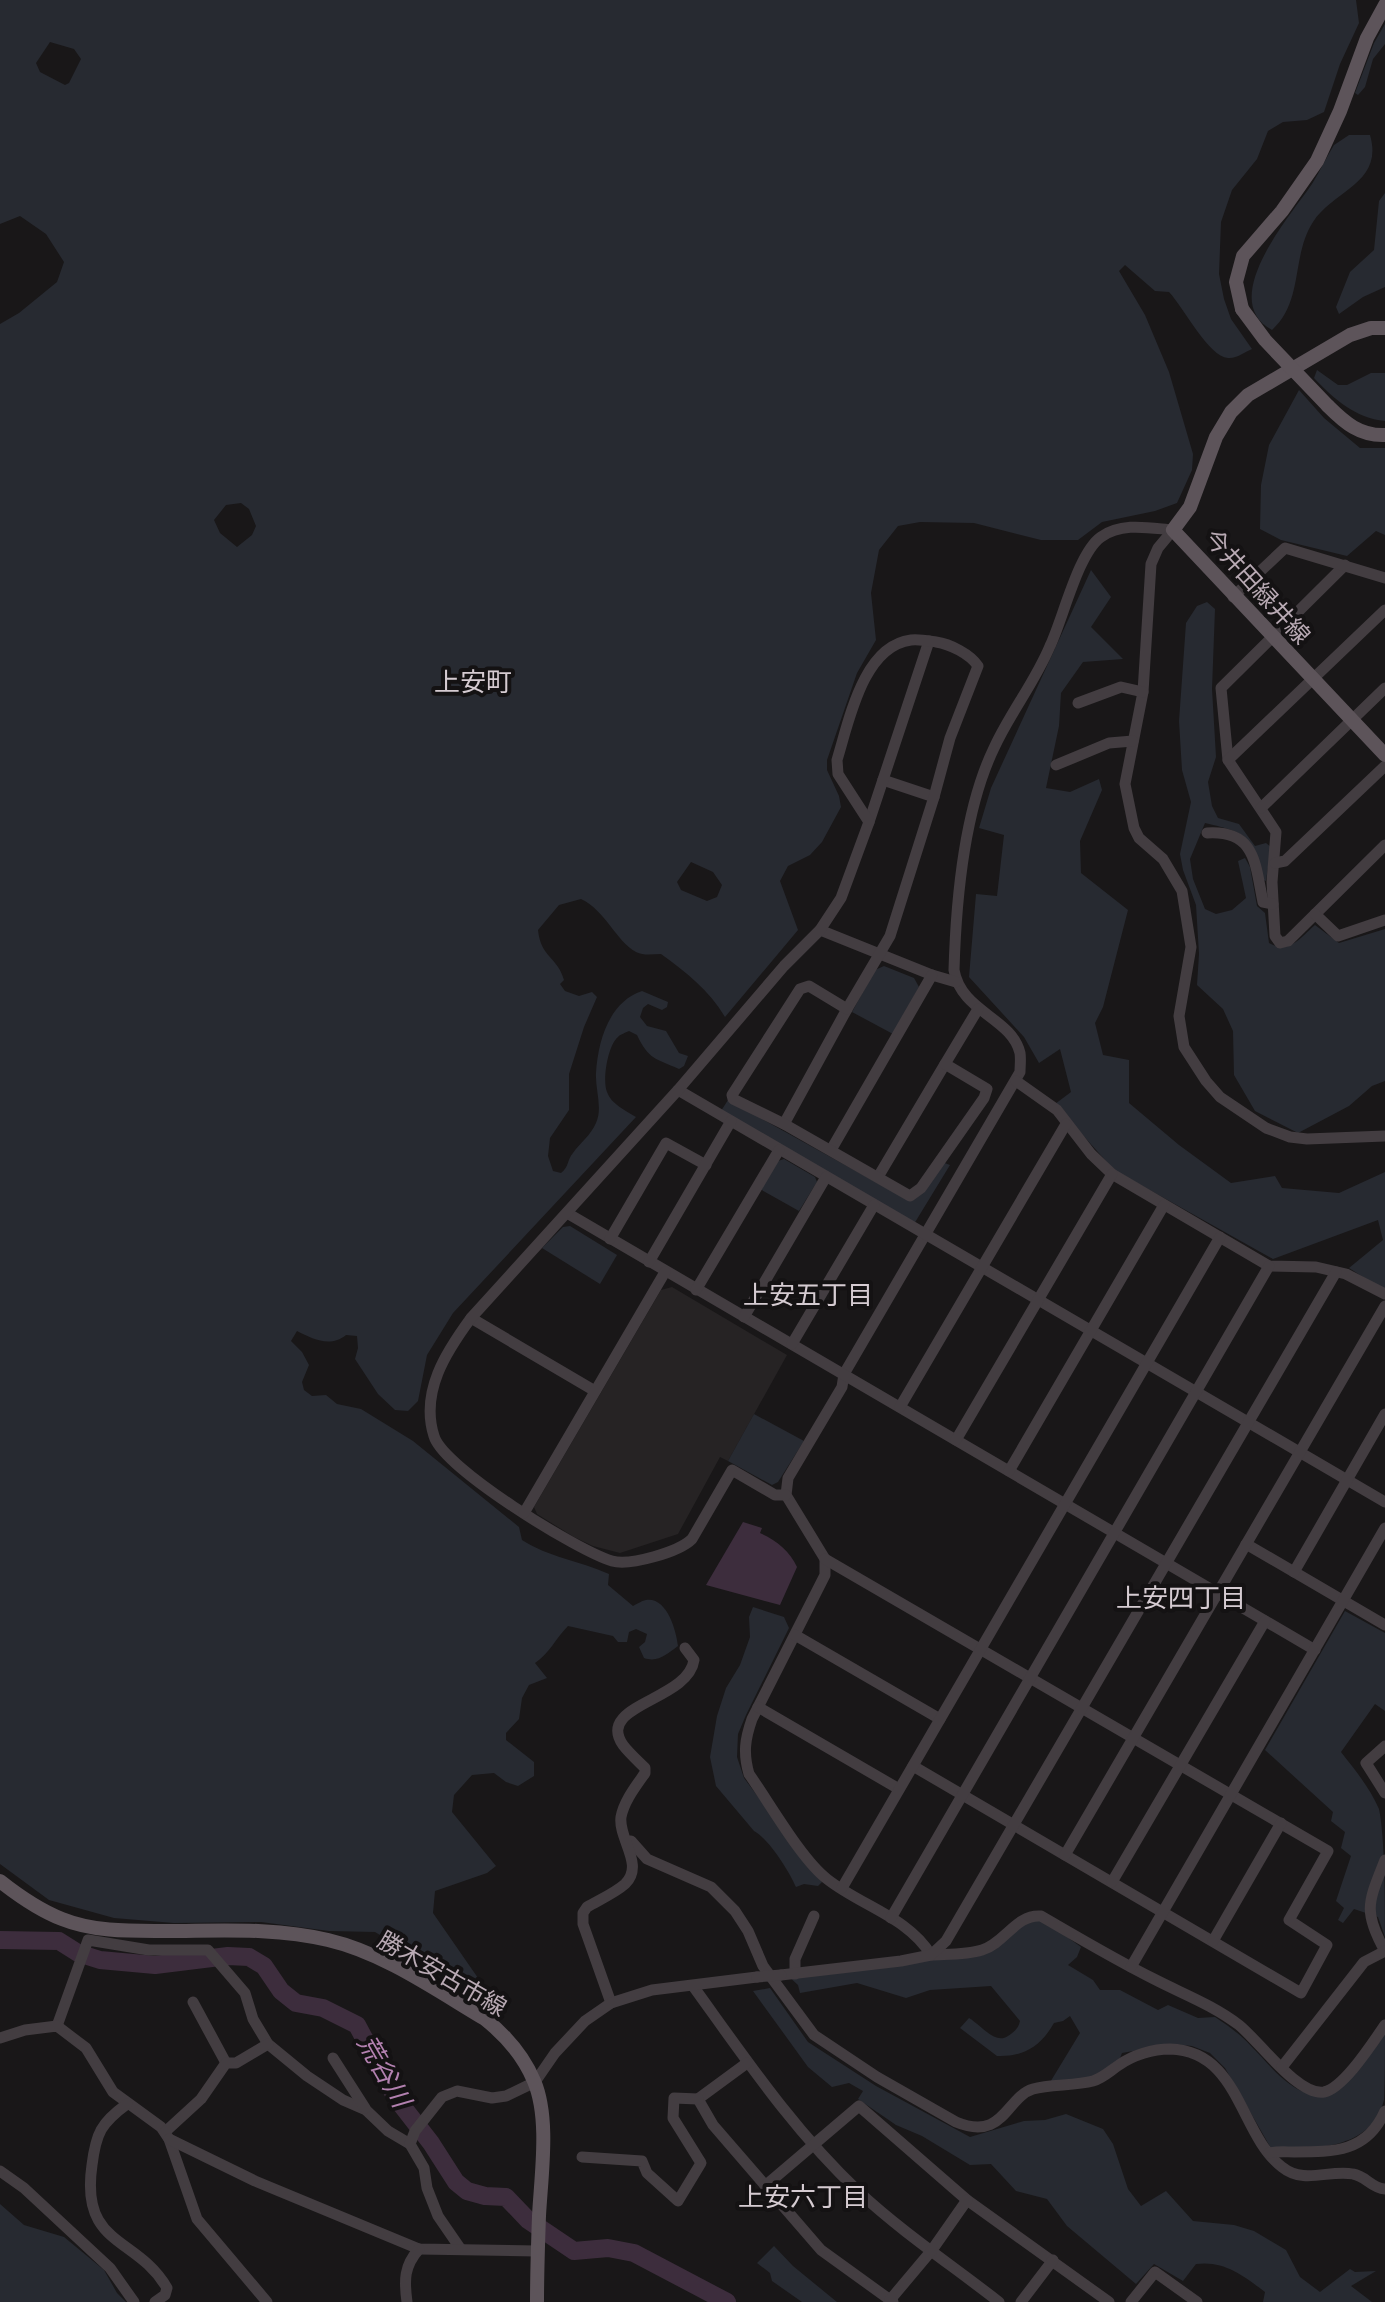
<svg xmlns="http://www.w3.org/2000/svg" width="1385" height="2302" font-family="'Alegreya Sans','Noto Sans JP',sans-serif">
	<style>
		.built { fill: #262324 }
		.green { fill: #272a31; fill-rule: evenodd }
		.water { fill: #3d2d3d }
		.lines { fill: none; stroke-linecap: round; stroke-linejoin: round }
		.river { stroke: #3d2d3d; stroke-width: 18 }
		.minor { stroke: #433d41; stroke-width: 11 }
		.major { stroke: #5d545a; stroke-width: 14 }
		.minor-bridge { stroke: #433d41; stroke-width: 11 }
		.major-bridge { stroke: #5d545a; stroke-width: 14 }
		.labels { text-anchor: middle; stroke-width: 8; stroke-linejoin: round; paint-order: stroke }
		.street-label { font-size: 24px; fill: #b9aab4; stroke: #141213 }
		.neighbourhood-label { font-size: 26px; fill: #d5cbd1; stroke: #141213 }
		.water-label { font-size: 26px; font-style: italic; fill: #b381b0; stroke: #141213 }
	</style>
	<rect width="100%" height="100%" fill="#191718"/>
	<path class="built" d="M672,1287L787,1355L728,1461L720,1457L678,1534L620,1553L593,1546L574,1537L537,1514L534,1507L661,1290Z"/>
	<g class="green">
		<path d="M0,0H1356L1359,23L1340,64L1324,112L1307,120L1283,122L1268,131L1257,159L1232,190L1221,222L1219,274L1224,299L1231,319L1252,349C1245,352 1236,359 1228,358C1209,357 1184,308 1169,292L1155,291L1125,265L1119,271L1145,315L1169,372L1193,454L1192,470L1177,503L1155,511L1102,522L1078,540H1041L974,523L920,522L898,526L879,550L871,593L876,640L857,673L827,760V770L839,796L841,807L822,842L810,855L788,866L780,881L798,930L725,1017C709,990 686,972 661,954C653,954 644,956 636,952C616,941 605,910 581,899L559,905L538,930C541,958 557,956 564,980L560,984L565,991L579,996L592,992L597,997L584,1027L569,1074V1110L550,1138L548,1156L553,1171L561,1173C569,1167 567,1160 573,1153C580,1143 591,1135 596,1123C603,1108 595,1089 596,1073C598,1041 609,1002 642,991L668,1002L667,1007L662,1010L648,1004L643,1008L640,1017L647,1026L666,1031L679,1053L688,1056L684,1066L679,1069C655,1058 649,1060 637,1035L629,1031C627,1032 619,1035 618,1037C608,1045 602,1080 607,1092C611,1104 626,1111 636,1117L453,1313L427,1355L418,1401L408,1411L395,1410L378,1394L355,1359L358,1348L357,1336L346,1335C330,1348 313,1339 297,1331L291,1341L302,1352L309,1365L302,1382L304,1390L312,1396L326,1395L337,1404L361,1409L413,1441L519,1527L522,1540C548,1557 580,1561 609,1574L608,1585L633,1606C637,1604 641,1601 646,1600C667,1597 676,1630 678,1646C667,1654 658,1663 644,1658L639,1647L645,1642L647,1634L636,1629L629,1632L627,1642H618L613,1636L568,1626C556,1638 549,1654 535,1663L547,1678L529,1685L522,1698L519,1719L506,1733V1740L534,1762V1776L518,1786L506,1782L494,1773L472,1775L454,1795L452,1812L496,1866L487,1873L435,1891L433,1913L478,1978V1994L375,1932L329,1931L261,1922L174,1923L114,1918L49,1900L0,1864V324L19,313L57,282L64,262L46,234L20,216L0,224ZM50,42L74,49L81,59L69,83L65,85L40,72L36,63ZM241,503L249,509L256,526L252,535L237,547L220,533L214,520L226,505ZM691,862L713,872L722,885L717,897L707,901L681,890L677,882Z"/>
		<path d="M1385,24V44L1373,59L1365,87L1358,95L1355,93L1374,43Z"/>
		<path d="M1349,135H1370C1384,183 1334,190 1313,222C1291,256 1304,301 1272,330C1216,300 1291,215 1312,184C1320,171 1326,158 1334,145Z"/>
		<path d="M1385,193V287L1363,297L1339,314L1336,307L1350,272L1374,250L1379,201Z"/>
		<path d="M1317,370L1338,385H1347L1371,373H1385V421C1355,418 1334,399 1314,378Z"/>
		<path d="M1299,390L1324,418L1360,448H1385V535L1376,531L1347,556L1281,540L1260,529L1261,485L1269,445Z"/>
		<path d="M1091,570L1111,597L1091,627L1123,659L1083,662L1061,693L1059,726L1046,788L1070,792L1099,779L1102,790L1080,841L1081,873L1128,910L1103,1007L1095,1023L1103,1055L1129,1060V1103L1179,1145L1231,1183L1275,1176L1282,1188L1339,1193L1385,1172V1291L1349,1268L1383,1240L1378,1220L1273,1259L1114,1170L1055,1104L1071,1092L1060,1049L1039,1063L1024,1037L969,977L976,894L997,896L1004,835L979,828L991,788Z"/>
		<path d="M1207,602L1215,609L1212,689L1216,757L1208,782L1212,806L1218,818L1239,824L1255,846L1266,843L1271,847L1266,881L1261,879C1249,834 1251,834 1205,823L1190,859L1193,879L1205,909L1216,914L1232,910L1246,898L1238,861L1245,858L1250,867L1257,906L1265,913L1269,943C1289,955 1301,937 1315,925L1339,943L1385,929V1081L1372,1086L1349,1106L1298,1133L1255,1111L1234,1075L1233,1031L1223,1009L1197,985L1199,954L1196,905L1183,870L1180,854L1191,802L1182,770L1179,721L1186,623L1197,606Z"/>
		<path d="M884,966L914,978L919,987L893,1034L852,1012L875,970Z"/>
		<path d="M728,1100L908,1200L942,1162L950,1165L914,1224L721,1111Z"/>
		<path d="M784,1159L815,1177L817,1182L799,1211L760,1189L778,1161Z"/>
		<path d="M570,1226L617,1255L600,1284L542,1248L563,1227Z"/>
		<path d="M754,1414L804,1441L778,1482L772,1485L728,1461Z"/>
		<path d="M753,1607L784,1617L789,1628L746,1715L738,1734L737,1757L744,1778L822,1882L818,1886L804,1884L796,1887C789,1871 769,1839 754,1831L716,1786L710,1757L717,1716L726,1688L740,1665L750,1637L749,1617Z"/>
		<path d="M1345,1611L1385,1633V1711L1375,1704L1341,1752C1355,1770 1370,1788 1379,1809C1385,1838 1385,1903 1385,1937L1378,1917L1354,1909L1343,1923L1338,1920L1344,1908L1336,1901L1351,1856L1341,1848L1345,1832L1331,1821L1333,1812L1265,1750Z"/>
		<path d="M1032,1919H1042L1081,1947L1077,1957L1068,1965L1093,1980L1100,1990H1120L1158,2010L1168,2005L1198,2018L1215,2017C1227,2025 1240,2034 1250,2045C1273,2068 1292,2097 1327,2096L1385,2030C1385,2051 1385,2079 1384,2100C1371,2151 1313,2148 1272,2150L1225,2068L1210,2053L1192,2046L1172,2044L1122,2053C1114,2080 1072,2080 1049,2084L1080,2033L1070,2016L1063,2021L1054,2023C1041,2046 1024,2057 997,2056L960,2028L969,2018C981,2025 995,2045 1008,2036C1015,2031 1018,2029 1020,2021L991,1986L930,1990L906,1998L857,1983L800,1993L798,1985L787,1975L982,1955Z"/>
		<path d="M770,1988L808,2042L876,2086L970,2137L1024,2121L1045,2120L1066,2114L1103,2129L1113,2144L1128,2189L1141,2206L1166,2191L1193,2221L1234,2225L1254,2231L1286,2250L1300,2277L1320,2292L1350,2269L1355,2272L1376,2271L1351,2286L1372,2302H1263L1265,2292C1244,2276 1224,2260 1196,2264L1183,2281L1154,2264L1136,2284L1067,2226L1047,2199L1016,2191L991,2164L970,2165L922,2136L896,2125L858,2099L863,2091L849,2083L832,2087L808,2067L753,1991Z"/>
		<path d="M0,2204L24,2225L64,2237L104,2270L117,2293L126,2302H0Z"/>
		<path d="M774,2246L793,2266L837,2302H802L772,2281L770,2273L757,2263Z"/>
	</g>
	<path class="water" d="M743,1522L762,1528L760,1533C776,1540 790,1551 797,1567L780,1605L706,1585Z"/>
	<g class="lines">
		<path class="river" d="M0,1940L59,1941L78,1953L100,1960L155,1965L228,1956L249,1957L264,1966L281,1991L296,2003L323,2008L357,2025L396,2098L431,2143L456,2182L467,2191L485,2196L506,2197L528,2220L574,2251L608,2248L634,2253L727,2302"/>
		<g class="minor">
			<path d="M1173,530C1149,528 1122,522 1101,537C1078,553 1063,619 1050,646C1035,682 1010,713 994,748C964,810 956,901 954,970C961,1012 1012,1018 1020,1053C1021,1059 1020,1066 1020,1072L844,1374L842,1387L788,1478L786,1495L825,1559V1575L752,1719C745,1739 743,1753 749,1774C769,1802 801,1859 827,1879C861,1906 908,1917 931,1955C947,1954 966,1955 982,1950C1005,1943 1016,1914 1041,1916C1079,1938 1116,1960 1154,1979C1183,1994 1213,2005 1239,2025C1259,2041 1298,2096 1324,2092C1344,2088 1373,2042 1385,2025"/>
			<path d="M1173,530L1158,548L1151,564L1143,692L1125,784L1134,828L1139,838L1163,859L1182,891L1191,947L1179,1016L1184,1047L1206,1081L1220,1097L1266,1128L1290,1137L1307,1139L1385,1136"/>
			<path d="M1345,565L1221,688L1228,760L1276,832L1272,882L1275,936L1280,943L1288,941L1385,845"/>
			<path d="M1233,597L1285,548L1385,578"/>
			<path d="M1078,703L1121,687L1143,692"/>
			<path d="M1228,760L1385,610"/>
			<path d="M1056,765L1109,743L1133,741"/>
			<path d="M883,780L934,797"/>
			<path d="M1261,808L1385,688"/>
			<path d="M869,822L929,641"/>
			<path d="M1207,833C1256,830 1255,864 1263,902L1273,904"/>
			<path d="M1275,863L1285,861L1385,766"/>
			<path d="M1315,914L1338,936L1385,920"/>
			<path d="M820,930L932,975L956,982"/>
			<path d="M1016,1081L1057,1110L1091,1154L1112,1174L1269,1266L1316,1267L1346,1274L1385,1294"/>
			<path d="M678,1090L1385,1502"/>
			<path d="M784,1124L847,1009"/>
			<path d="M831,1150L932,975"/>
			<path d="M878,1177L945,1064"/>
			<path d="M567,1213L1315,1650"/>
			<path d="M610,1239L666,1143L706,1165"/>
			<path d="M649,1262L731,1121"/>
			<path d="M696,1290L779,1150"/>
			<path d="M744,1317L826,1177"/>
			<path d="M471,1318L595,1391"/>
			<path d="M792,1344L874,1205"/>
			<path d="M900,1407L1066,1124"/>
			<path d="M956,1440L1112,1174"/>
			<path d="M1009,1471L1164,1205"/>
			<path d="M786,1495H775L732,1470L692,1539C679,1552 630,1566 612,1561C578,1551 443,1468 434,1436C420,1392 446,1352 471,1318L678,1090L784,966L820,930L841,898L869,822L838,774L837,760C849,721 863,646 911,640C919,639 929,641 936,642C950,644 970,654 978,666L950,738L934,797L890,936L847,1009L809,986L800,989L732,1095L733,1099L784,1124L910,1196L921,1188L984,1098L987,1089L945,1064L978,1009"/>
			<path d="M524,1513L665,1272"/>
			<path d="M1246,1544L1385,1625"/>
			<path d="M825,1559L1328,1851L1289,1920L1327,1945L1301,1993L913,1766"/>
			<path d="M1294,1572L1385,1414"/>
			<path d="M795,1635L940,1719"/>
			<path d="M758,1707L899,1789"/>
			<path d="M1385,1746L1366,1763L1385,1793"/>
			<path d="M626,1841H631L647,1859L711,1887L735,1911L748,1931L763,1966L814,2035L877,2077L956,2122C1004,2142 1006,2097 1033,2089C1050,2084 1075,2086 1093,2081C1103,2078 1110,2071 1119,2065C1133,2055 1153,2049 1170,2049C1240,2051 1239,2134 1282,2167C1304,2185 1330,2169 1353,2174C1366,2176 1371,2188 1385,2189"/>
			<path d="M1065,1855L1385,1306"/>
			<path d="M1112,1882L1265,1621"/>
			<path d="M842,1888L1220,1237"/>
			<path d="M891,1918L1269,1266"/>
			<path d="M1213,1941L1281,1823"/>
			<path d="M1385,1951C1362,1910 1369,1901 1385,1860"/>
			<path d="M1131,1967L1385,1528"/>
			<path d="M795,1974V1959L814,1916"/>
			<path d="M781,1975L901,1961L931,1955L946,1941L1336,1272"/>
			<path d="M693,1986C745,2058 794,2131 859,2192C902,2232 953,2266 999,2302"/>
			<path d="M193,2002L226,2063"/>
			<path d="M611,2003L583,1924V1913L587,1907C599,1900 615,1893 625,1884C645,1865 618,1839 621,1817C624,1801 636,1786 645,1773V1768C638,1761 629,1753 623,1745C595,1704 688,1701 694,1660L685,1648"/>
			<path d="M57,2026L88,1940L149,1950H208L245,1993L253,2019L268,2044L307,2076L343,2100L366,2110L388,2131L410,2144L424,2168L427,2188L438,2216L460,2248"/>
			<path d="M0,2038L25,2030L57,2026L86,2048L113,2092L161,2127L169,2139L197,2219L267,2302"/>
			<path d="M333,2058L365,2108"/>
			<path d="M747,2063L698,2099L713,2125L821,2250L893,2302"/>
			<path d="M1282,2067L1364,1962L1385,1951"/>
			<path d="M127,2104C101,2123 96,2133 92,2165C80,2247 137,2236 167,2288L165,2295L155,2302"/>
			<path d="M165,2132L201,2099L226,2063H236L268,2044"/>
			<path d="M169,2139L255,2181L419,2249L537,2251"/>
			<path d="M410,2144L415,2131L442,2097L457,2091L492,2098L506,2096L535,2082L555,2053L585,2021L611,2003L652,1990L757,1977"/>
			<path d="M1269,2153C1278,2151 1286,2152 1294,2152C1335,2152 1367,2152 1385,2111"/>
			<path d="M582,2157L642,2161L647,2173L678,2201L701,2163L673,2118L674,2098L698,2099"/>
			<path d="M0,2171L24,2188L110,2268L134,2302"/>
			<path d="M765,2186L859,2106L967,2200L1109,2302"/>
			<path d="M890,2300L932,2250L967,2200"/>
			<path d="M407,2302C404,2280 404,2266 419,2249"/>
			<path d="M1021,2302L1053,2260"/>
			<path d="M1131,2302L1155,2272L1197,2302"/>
		</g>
		<g class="major">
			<path d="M1242,309L1236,282L1243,256L1282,211L1317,161L1340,111L1367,38L1385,5"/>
			<path d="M1385,328H1371L1350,335L1248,395L1231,412L1216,437L1190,507L1173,530L1385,755"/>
			<path d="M1328,406C1345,423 1360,436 1385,435"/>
			<path d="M0,1881C19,1896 39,1910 62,1919C94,1932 131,1931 164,1931C219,1931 274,1927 328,1940C384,1953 436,1990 485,2019C505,2035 524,2057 534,2081C550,2118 541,2176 539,2216C538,2244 537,2273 537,2302"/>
		</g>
		<path class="minor-bridge" d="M757,1977L781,1975"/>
		<path class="major-bridge" d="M1242,309L1265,340L1328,406"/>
	</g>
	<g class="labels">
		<g class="street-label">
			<text transform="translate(1257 587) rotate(48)" y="8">今井田緑井線</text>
			<text transform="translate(442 1974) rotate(30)" y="8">勝木安古市線</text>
		</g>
		<g class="neighbourhood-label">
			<text x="473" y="691">上安町</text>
			<text x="808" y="1304">上安五丁目</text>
			<text x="1181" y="1607">上安四丁目</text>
			<text x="803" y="2206">上安六丁目</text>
		</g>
		<g class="water-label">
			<text transform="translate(384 2071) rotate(60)" y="9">荒谷川</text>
		</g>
	</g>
</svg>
